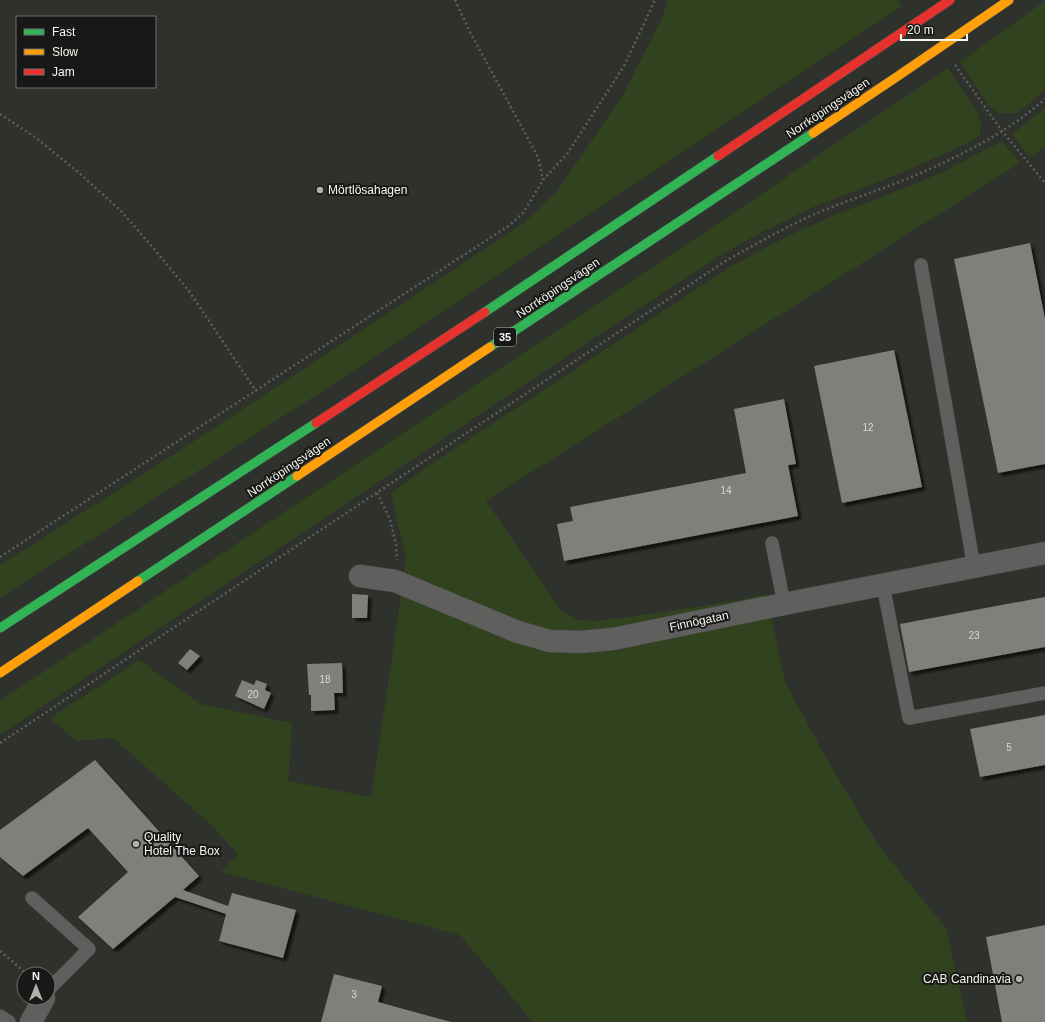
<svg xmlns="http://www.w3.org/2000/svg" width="1045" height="1022" font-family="Arial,sans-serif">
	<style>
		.green { fill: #31431e }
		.building { fill: #7e807c; filter: url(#shadow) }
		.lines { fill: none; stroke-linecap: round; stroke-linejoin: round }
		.lane-casing { stroke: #4b4d4a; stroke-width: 14 }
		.street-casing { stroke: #4b4d4a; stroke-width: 23 }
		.fast-casing { stroke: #4b4d4a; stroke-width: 10 }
		.slow-casing { stroke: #4b4d4a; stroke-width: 10 }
		.jam-casing { stroke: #4b4d4a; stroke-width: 10 }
		.path { stroke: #5d5f5c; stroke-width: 2.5; stroke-dasharray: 2 3; stroke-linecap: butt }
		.lane { stroke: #5f605e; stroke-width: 13 }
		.street { stroke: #5f605e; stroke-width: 22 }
		.fast { stroke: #30b455; stroke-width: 9 }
		.slow { stroke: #ff9f0a; stroke-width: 9 }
		.jam { stroke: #e5322d; stroke-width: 9 }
		.poi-dot { fill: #aeb1ac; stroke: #181916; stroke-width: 1.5 }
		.labels { text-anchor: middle; stroke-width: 4; stroke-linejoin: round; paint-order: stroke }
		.number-label { font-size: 10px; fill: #d6d8d4 }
		.shield { fill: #181916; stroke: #b1b4af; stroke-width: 1 }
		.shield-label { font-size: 11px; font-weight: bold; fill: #f3f6f1 }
		.street-label { font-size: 12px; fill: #f3f6f1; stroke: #181916 }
		.poi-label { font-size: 12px; fill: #f3f6f1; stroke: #181916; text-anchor: start }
	</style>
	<defs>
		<filter id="shadow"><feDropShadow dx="3.5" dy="3.5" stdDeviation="1" flood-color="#0009"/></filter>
	</defs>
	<rect width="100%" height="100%" fill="#2e312c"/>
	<g class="green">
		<path d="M668,0H897L902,6L360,367L0,598V565L170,457L524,223L558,190L624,93L662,18Z"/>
		<path d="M1045,1V89L1028,105L1018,112L1010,114L999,113L990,107L960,62Z"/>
		<path d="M948,68L977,112L981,123L980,135L968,143L901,173L811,208L760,233L723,254L573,352L0,735V701L711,228Z"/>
		<path d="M1045,108V147L1029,157L1012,134Z"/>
		<path d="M1002,141L1020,163L486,501L562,612L579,620L596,621L630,617L734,601L767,594L764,601L622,632L556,636L403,576L406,558L391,493L436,461L728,268L784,238L839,213L865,204L941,173Z"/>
		<path d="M401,595L496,634L528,646L550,651L771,616L785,682L825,756L878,845L946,928L967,1022H533L460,935L221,872L238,854L207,821L113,738L76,741L50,718L139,660L200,704L292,723L288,781L371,797L385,705Z"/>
	</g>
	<g class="building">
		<path d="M1030,243L1045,319V464L998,473L954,259Z"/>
		<path d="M894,350L922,487L842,503L814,366Z"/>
		<path d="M784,399L796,464L788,465L798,516L564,561L557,524L573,521L570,507L746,473L734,409Z"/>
		<path d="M352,594L368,595L367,618H352Z"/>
		<path d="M1045,597V647L909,672L900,624Z"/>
		<path d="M190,649L200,656L187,670L178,663Z"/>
		<path d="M342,663L343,693H334L335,710L311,711V695H309L307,664Z"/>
		<path d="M242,680L254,685L256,680L267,684L265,690L271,693L264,709L235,696Z"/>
		<path d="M1045,715V765L980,777L970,729Z"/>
		<path d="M95,760L199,876L183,890L228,906L232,893L296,910L283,958L219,941L226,914L175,897L113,949L78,917L128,872L88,828L23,876L0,857V830Z"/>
		<path d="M1045,925V1022H1002L986,937Z"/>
		<path d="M334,974L382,986L378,1002L451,1022H321Z"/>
	</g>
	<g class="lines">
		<g class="lane-casing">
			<g id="lane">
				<path d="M921,265L974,567"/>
				<path d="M772,543L784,604"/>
				<path d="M883,585L909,718L1045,693"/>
				<path d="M32,898L89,949L48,990"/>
				<path d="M0,1016L9,1022"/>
			</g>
		</g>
		<g class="street-casing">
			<g id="street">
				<path d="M360,576L395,581L518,632L550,641L580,642L613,639L784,604L1045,553"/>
				<path d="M31,1022L44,998"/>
			</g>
		</g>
		<g class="fast-casing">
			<g id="fast">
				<path d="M485,312L718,156"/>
				<path d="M490,347L813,133"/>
				<path d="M138,581L297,476"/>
				<path d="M0,628L316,423"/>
			</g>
		</g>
		<g class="slow-casing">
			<g id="slow">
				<path d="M813,133L898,76L1009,0"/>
				<path d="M297,476L490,347"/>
				<path d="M0,673L138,581"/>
			</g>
		</g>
		<g class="jam-casing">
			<g id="jam">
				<path d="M718,156L950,0"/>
				<path d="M316,423L485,312"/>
			</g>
		</g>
		<g class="path">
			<path d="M455,0L470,32L538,157L543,180"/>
			<path d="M955,65L1002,131L1045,183"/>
			<path d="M0,114L35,137L78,172L121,211L155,250L189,291L256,391"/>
			<path d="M377,493L390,519L396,545L397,560"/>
			<path d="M0,557L510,225L523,213L543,180L567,154L624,66L655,0"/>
			<path d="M0,743L727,260C760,242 792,223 827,209C859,196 892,186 923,172C966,153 1009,131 1045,99"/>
			<path d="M0,951L27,974"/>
		</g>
		<use href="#lane" class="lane"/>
		<use href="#street" class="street"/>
		<use href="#fast" class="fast"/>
		<use href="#slow" class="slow"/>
		<use href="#jam" class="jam"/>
	</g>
	<g class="poi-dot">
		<circle cx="320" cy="190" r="4"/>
		<circle cx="136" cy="844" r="4"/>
		<circle cx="1019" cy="979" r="4"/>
	</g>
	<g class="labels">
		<g class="number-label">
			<text x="868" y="431">12</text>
			<text x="726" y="494">14</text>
			<text x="974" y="639">23</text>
			<text x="325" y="683">18</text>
			<text x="253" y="698">20</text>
			<text x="1009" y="751">5</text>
			<text x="354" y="998">3</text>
		</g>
		<rect class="shield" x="494" y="328" width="22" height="18" rx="3"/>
		<g class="shield-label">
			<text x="505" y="341">35</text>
		</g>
		<g class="street-label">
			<text transform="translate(828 108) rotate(-34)" y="4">Norrköpingsvägen</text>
			<text transform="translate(558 288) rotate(-34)" y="4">Norrköpingsvägen</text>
			<text transform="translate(289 467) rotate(-34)" y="4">Norrköpingsvägen</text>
			<text transform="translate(699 621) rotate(-12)" y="4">Finnögatan</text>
		</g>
		<g class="poi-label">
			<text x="328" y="194">Mörtlösahagen</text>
			<text x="144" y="841">Quality<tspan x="144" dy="14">Hotel The Box</tspan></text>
			<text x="1011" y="983" text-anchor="end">CAB Candinavia</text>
		</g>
	</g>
	<rect x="16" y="16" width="140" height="72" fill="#181916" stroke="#70716e"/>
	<rect x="24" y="29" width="20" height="6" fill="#30b455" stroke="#70716e"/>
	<text x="52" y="36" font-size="12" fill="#f3f6f1">Fast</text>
	<rect x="24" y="49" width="20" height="6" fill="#ff9f0a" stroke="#70716e"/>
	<text x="52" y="56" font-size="12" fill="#f3f6f1">Slow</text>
	<rect x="24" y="69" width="20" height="6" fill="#e5322d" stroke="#70716e"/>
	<text x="52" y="76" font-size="12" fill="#f3f6f1">Jam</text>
	<g transform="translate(36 986)"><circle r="19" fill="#181916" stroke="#70716e"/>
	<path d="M0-3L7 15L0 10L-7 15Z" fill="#aeb1ac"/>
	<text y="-6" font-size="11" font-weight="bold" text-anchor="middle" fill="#f3f6f1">N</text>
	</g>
	<path d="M901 34v6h66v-6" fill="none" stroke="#f3f6f1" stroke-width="2"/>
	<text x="907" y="34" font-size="12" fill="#f3f6f1" stroke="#181916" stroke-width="3" paint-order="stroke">20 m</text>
</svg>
